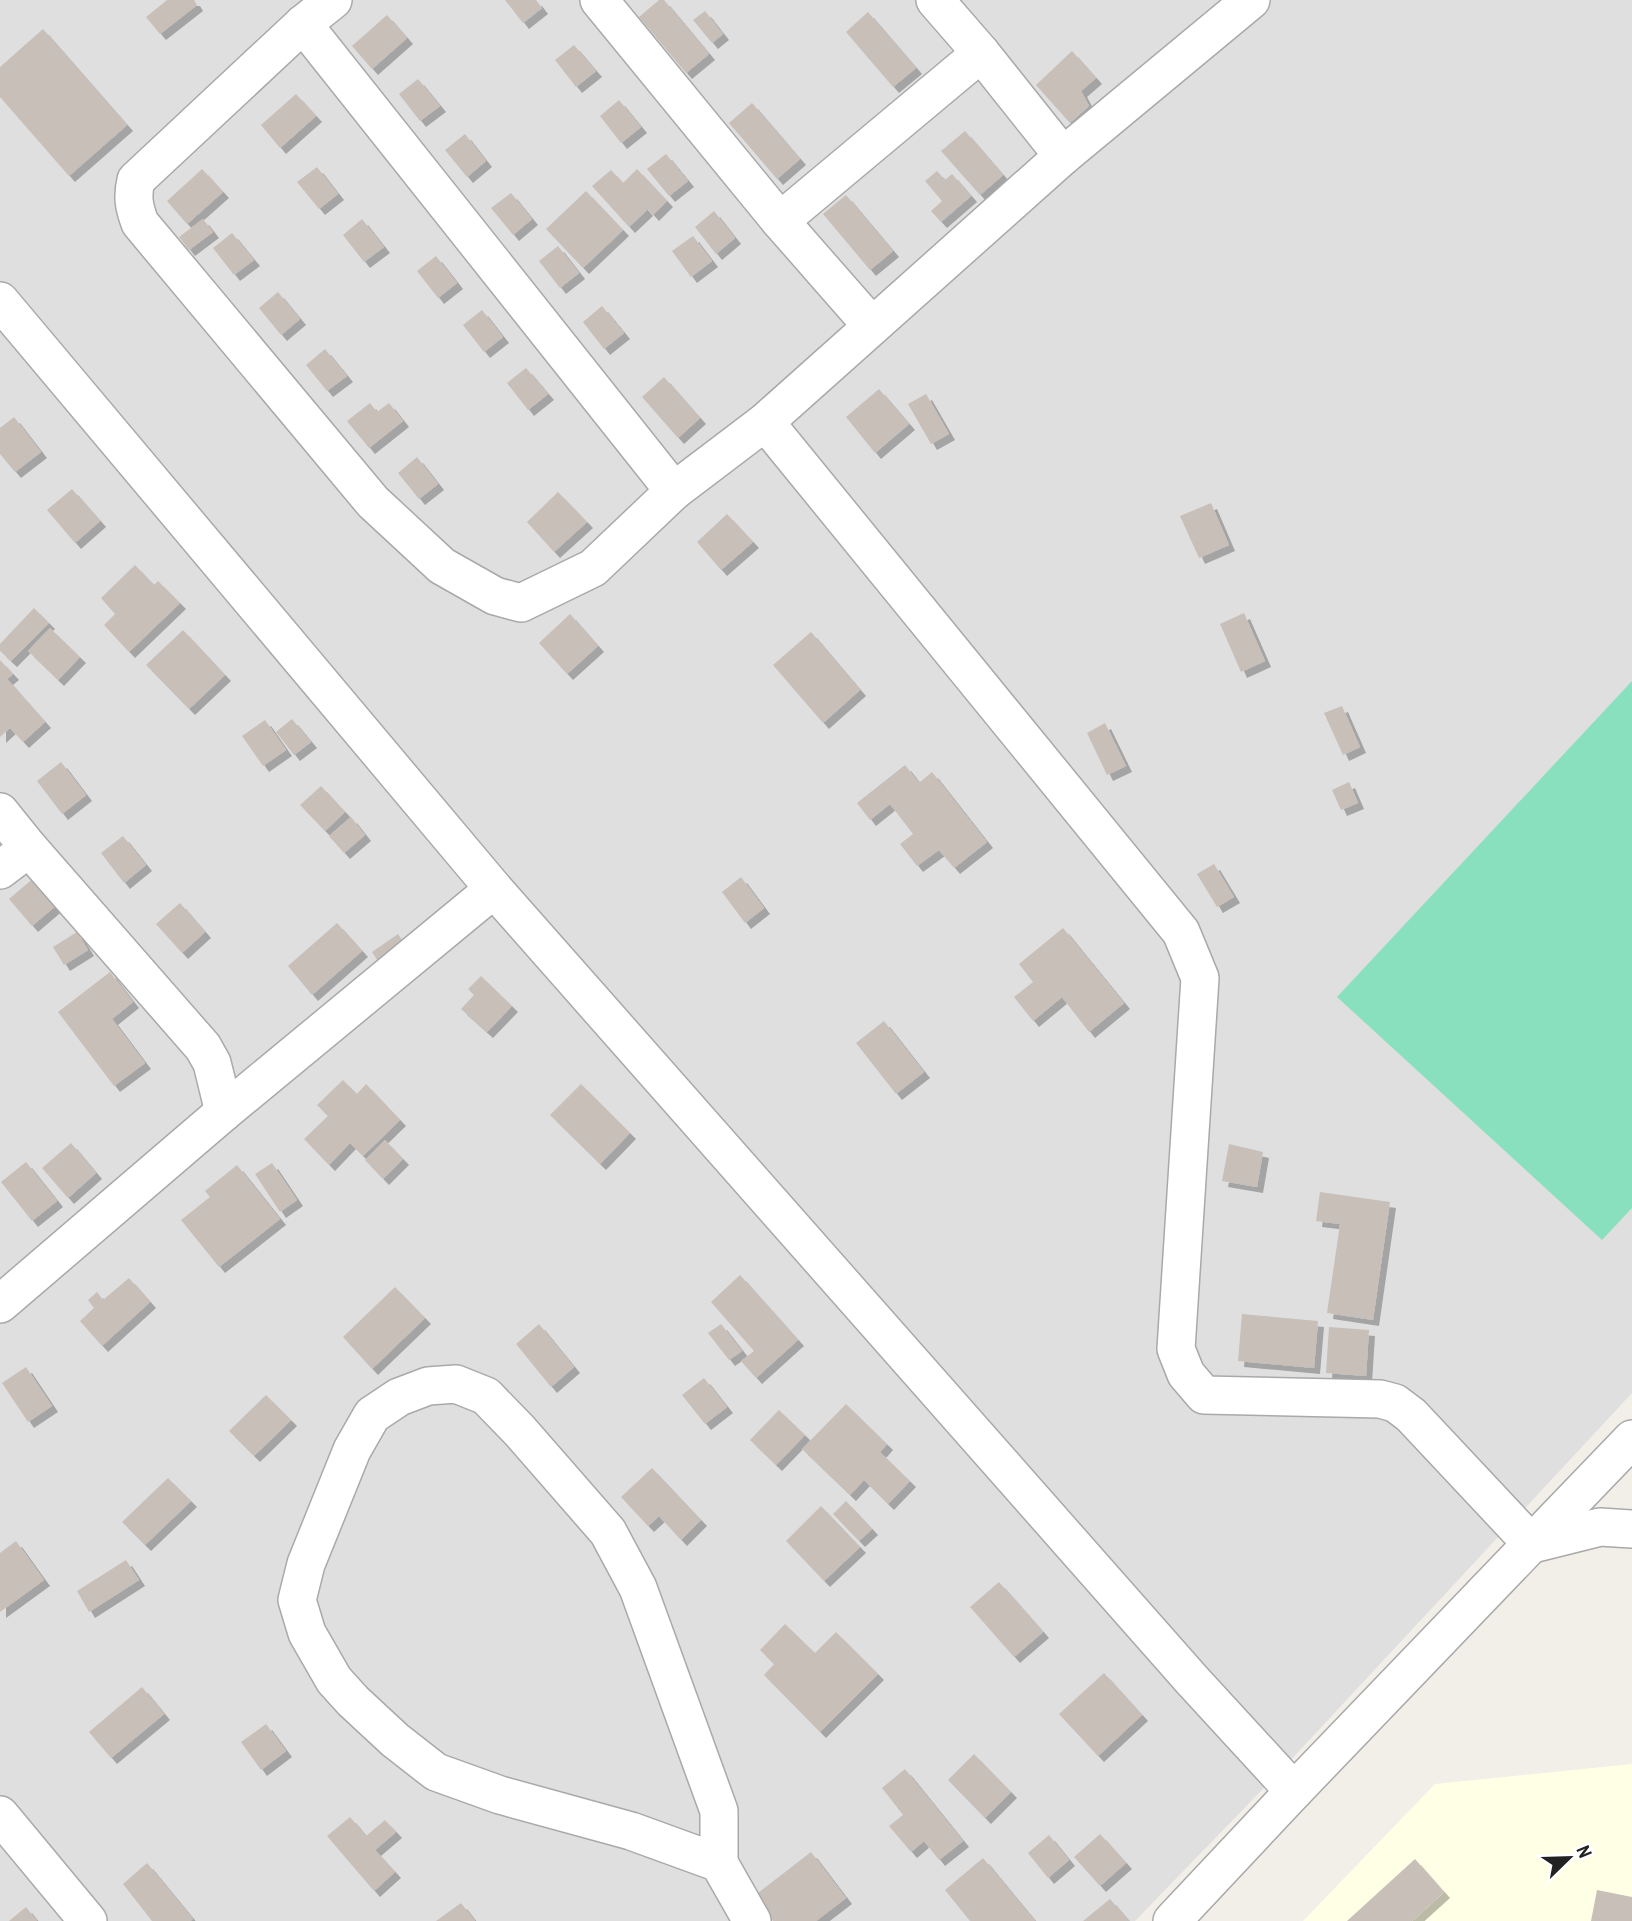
<svg xmlns="http://www.w3.org/2000/svg" width="1632" height="1921" font-family="'Archivo Narrow',sans-serif">
	<style>
		.residential { fill: #e0dfdf }
		.education { fill: #ffffe5 }
		.pitch { fill: #88e0be }
		.building { fill: #c7bfb8; filter: url(#shadow) }
		.lines { fill: none; stroke-linecap: round; stroke-linejoin: round }
		.minor-casing { stroke: #a9a9a9; stroke-width: 40 }
		.minor { stroke: #fff; stroke-width: 37 }
	</style>
	<defs>
		<filter id="shadow"><feDropShadow dx="6" dy="6" stdDeviation="0" flood-color="#0004"/></filter>
	</defs>
	<rect width="100%" height="100%" fill="#f2efe9"/>
	<path class="residential" d="M0,0H1632V1393L1287,1764L1135,1921H0Z"/>
	<path class="education" d="M1632,1764V1921H1303L1435,1784Z"/>
	<path class="pitch" d="M1632,681V1208L1602,1240L1337,997Z"/>
	<g class="building">
		<path d="M167,0H194L197,5L160,34L146,17Z"/>
		<path d="M505,0H536L542,8L523,23Z"/>
		<path d="M659,0H664L709,54L686,73L639,17Z"/>
		<path d="M705,11L723,34L712,43L693,20Z"/>
		<path d="M868,12L916,68L893,87L846,32Z"/>
		<path d="M387,15L407,38L372,69L352,46Z"/>
		<path d="M43,29L127,125L69,176L0,97V67Z"/>
		<path d="M574,45L596,71L576,87L555,60Z"/>
		<path d="M1072,51L1096,78L1081,91L1089,106L1070,123L1036,85Z"/>
		<path d="M418,79L440,106L420,121L399,94Z"/>
		<path d="M296,94L316,116L280,148L261,125Z"/>
		<path d="M619,100L641,127L621,143L600,116Z"/>
		<path d="M752,103L800,159L777,179L729,123Z"/>
		<path d="M965,131L1003,175L980,195L941,151Z"/>
		<path d="M465,134L486,161L467,177L445,150Z"/>
		<path d="M666,154L688,181L669,196L647,169Z"/>
		<path d="M317,167L338,194L319,209L297,182Z"/>
		<path d="M202,169L223,192L187,224L167,201Z"/>
		<path d="M637,169L667,201L653,215L635,195L647,210L629,227L592,186L611,170L623,183Z"/>
		<path d="M937,171L945,180L952,174L971,196L941,222L931,211L942,201L925,181Z"/>
		<path d="M586,191L623,230L583,268L546,229Z"/>
		<path d="M511,193L532,219L513,235L491,208Z"/>
		<path d="M846,195L893,251L870,270L823,214Z"/>
		<path d="M714,211L735,238L716,254L695,227Z"/>
		<path d="M203,219L213,232L189,250L179,237Z"/>
		<path d="M362,219L384,247L364,262L343,235Z"/>
		<path d="M232,233L254,260L234,275L213,248Z"/>
		<path d="M693,236L712,261L691,277L672,251Z"/>
		<path d="M558,246L579,273L560,288L539,261Z"/>
		<path d="M436,256L457,283L438,298L417,271Z"/>
		<path d="M278,292L300,319L281,335L259,308Z"/>
		<path d="M602,306L624,333L604,349L583,322Z"/>
		<path d="M482,310L503,337L484,352L463,325Z"/>
		<path d="M325,349L347,376L327,391L306,365Z"/>
		<path d="M526,368L548,394L528,410L507,383Z"/>
		<path d="M664,377L700,418L678,438L642,397Z"/>
		<path d="M879,389L909,424L875,453L846,417Z"/>
		<path d="M926,394L949,434L931,444L908,404Z"/>
		<path d="M370,403L377,412L389,403L403,421L369,448L347,421Z"/>
		<path d="M14,417L41,452L15,472L0,454V428Z"/>
		<path d="M417,457L438,484L419,499L398,473Z"/>
		<path d="M72,489L100,521L75,543L47,510Z"/>
		<path d="M558,492L587,522L554,552L527,522Z"/>
		<path d="M1211,503L1229,545L1199,558L1180,516Z"/>
		<path d="M727,514L753,542L721,570L697,542Z"/>
		<path d="M135,565L154,585L158,581L180,603L129,652L104,625L115,614L101,598Z"/>
		<path d="M34,608L49,623L11,661L0,651V644Z"/>
		<path d="M1244,613L1265,661L1241,672L1220,624Z"/>
		<path d="M570,614L598,646L567,674L539,643Z"/>
		<path d="M50,628L80,657L58,680L28,651Z"/>
		<path d="M183,630L225,675L189,709L146,665Z"/>
		<path d="M811,632L860,690L823,723L773,665Z"/>
		<path d="M0,660L13,674L7,679L45,722L23,742L10,728L0,737Z"/>
		<path d="M1342,706L1360,747L1343,755L1324,713Z"/>
		<path d="M292,719L311,742L294,755L276,732Z"/>
		<path d="M265,720L286,750L263,766L242,736Z"/>
		<path d="M1105,723L1126,766L1107,775L1087,733Z"/>
		<path d="M61,762L86,795L62,814L37,781Z"/>
		<path d="M905,765L919,783L932,772L987,842L954,868L939,850L917,866L900,844L913,834L890,804L870,820L857,803Z"/>
		<path d="M1349,782L1358,803L1341,810L1332,790Z"/>
		<path d="M321,786L345,812L325,831L300,805Z"/>
		<path d="M351,817L365,835L344,853L329,836Z"/>
		<path d="M123,836L146,865L124,883L101,853Z"/>
		<path d="M1214,864L1234,897L1217,907L1197,874Z"/>
		<path d="M36,876L59,903L32,926L9,899Z"/>
		<path d="M741,877L764,908L745,923L722,892Z"/>
		<path d="M180,903L205,932L182,953L156,924Z"/>
		<path d="M337,923L362,951L312,995L288,966Z"/>
		<path d="M1063,928L1124,1003L1089,1032L1062,997L1033,1021L1014,997L1033,982L1019,964Z"/>
		<path d="M77,932L88,950L64,965L53,947Z"/>
		<path d="M398,934L411,953L385,972L372,952Z"/>
		<path d="M110,972L133,1002L112,1019L145,1063L114,1086L58,1012Z"/>
		<path d="M481,976L512,1006L487,1032L461,1009L474,995L468,989Z"/>
		<path d="M884,1021L924,1072L896,1094L856,1043Z"/>
		<path d="M343,1080L357,1094L366,1084L400,1120L363,1156L350,1143L329,1165L304,1139L328,1116L317,1105Z"/>
		<path d="M581,1084L630,1133L600,1164L550,1115Z"/>
		<path d="M385,1140L403,1159L383,1179L365,1160Z"/>
		<path d="M71,1143L96,1173L68,1198L42,1168Z"/>
		<path d="M1229,1144L1263,1152L1257,1187L1222,1181Z"/>
		<path d="M26,1162L57,1201L32,1221L1,1182Z"/>
		<path d="M272,1163L297,1200L280,1212L255,1174Z"/>
		<path d="M237,1165L280,1219L219,1267L181,1220L210,1197L205,1191Z"/>
		<path d="M1320,1192L1390,1202L1373,1320L1327,1313L1340,1224L1316,1221Z"/>
		<path d="M740,1275L798,1340L756,1378L741,1361L754,1351L711,1302Z"/>
		<path d="M129,1278L150,1302L102,1346L80,1321L94,1308L88,1300L97,1292L103,1300Z"/>
		<path d="M395,1287L425,1318L372,1369L343,1337Z"/>
		<path d="M1242,1314L1318,1321L1314,1368L1238,1361Z"/>
		<path d="M539,1324L574,1367L551,1387L516,1344Z"/>
		<path d="M721,1324L742,1351L729,1360L708,1333Z"/>
		<path d="M1329,1327L1369,1330L1366,1376L1326,1373Z"/>
		<path d="M26,1367L52,1406L28,1422L2,1383Z"/>
		<path d="M704,1378L727,1407L705,1424L682,1395Z"/>
		<path d="M266,1395L291,1420L254,1456L229,1431Z"/>
		<path d="M846,1404L887,1444L880,1452L910,1481L888,1504L864,1480L850,1495L802,1449Z"/>
		<path d="M779,1410L805,1435L776,1465L750,1440Z"/>
		<path d="M652,1468L701,1520L681,1540L659,1516L648,1526L621,1497Z"/>
		<path d="M168,1478L191,1501L145,1545L122,1522Z"/>
		<path d="M846,1501L872,1529L859,1541L833,1514Z"/>
		<path d="M821,1506L860,1547L824,1581L786,1541Z"/>
		<path d="M16,1541L44,1580L0,1612V1553Z"/>
		<path d="M126,1560L139,1580L89,1612L77,1591Z"/>
		<path d="M999,1582L1043,1632L1014,1657L970,1607Z"/>
		<path d="M785,1624L815,1653L836,1632L878,1674L820,1732L764,1675L774,1664L760,1650Z"/>
		<path d="M1104,1673L1142,1715L1098,1756L1059,1714Z"/>
		<path d="M142,1687L164,1714L111,1758L89,1732Z"/>
		<path d="M266,1724L286,1751L261,1770L241,1742Z"/>
		<path d="M974,1754L1011,1792L985,1818L948,1780Z"/>
		<path d="M905,1769L963,1841L939,1860L924,1841L911,1852L889,1826L903,1815L882,1788Z"/>
		<path d="M350,1817L366,1836L385,1820L396,1832L375,1850L395,1872L374,1891L327,1836Z"/>
		<path d="M1100,1834L1126,1863L1100,1886L1074,1857Z"/>
		<path d="M1049,1835L1069,1860L1048,1878L1028,1853Z"/>
		<path d="M811,1852L846,1898L816,1921H773L754,1896Z"/>
		<path d="M983,1858L1035,1921H970L945,1890Z"/>
		<path d="M1415,1859L1444,1892L1412,1921H1347Z"/>
		<path d="M147,1863L193,1919L190,1921H152L123,1884Z"/>
		<path d="M1597,1890L1632,1897V1921H1591Z"/>
		<path d="M1110,1899L1129,1921H1083Z"/>
		<path d="M461,1903L475,1921H436Z"/>
		<path d="M26,1907L37,1921H9Z"/>
	</g>
	<g class="lines">
		<g class="minor-casing">
			<g id="minor">
				<path d="M333,0L303,24L136,180C132,197 134,207 140,223L373,502L442,566L495,596L521,603L593,568L674,491L765,422L1063,156L1251,0"/>
				<path d="M599,0L780,221L872,326"/>
				<path d="M935,0L981,53L1063,156"/>
				<path d="M303,24L674,491"/>
				<path d="M780,221L981,53"/>
				<path d="M0,301L494,889L1192,1680L1294,1791"/>
				<path d="M765,422L1181,932L1200,978L1176,1349L1186,1374L1204,1395L1380,1399L1395,1403L1411,1415L1532,1544L1600,1527L1632,1529"/>
				<path d="M0,812L29,848L203,1047L212,1063L224,1112"/>
				<path d="M0,870L29,848"/>
				<path d="M0,1304L224,1112L494,889"/>
				<path d="M0,1815L88,1921"/>
				<path d="M719,1863L631,1831L500,1795L436,1772L395,1740L353,1701L334,1680L307,1633L297,1600L306,1564L352,1450L372,1415L399,1397L428,1386L456,1384L486,1396L519,1430L608,1532L638,1588L719,1811V1863L752,1921"/>
				<path d="M1172,1921L1294,1791L1632,1439"/>
			</g>
		</g>
		<use href="#minor" class="minor"/>
	</g>
	<g transform="translate(1569 1858) rotate(67)" stroke="#ffffff" stroke-width="5" paint-order="stroke">
	<path d="M0-5L12 26L0 18L-12 26Z" fill="#222222"/>
	<text y="-10" font-size="19" font-weight="bold" text-anchor="middle" fill="#222222">N</text>
	</g>
</svg>
